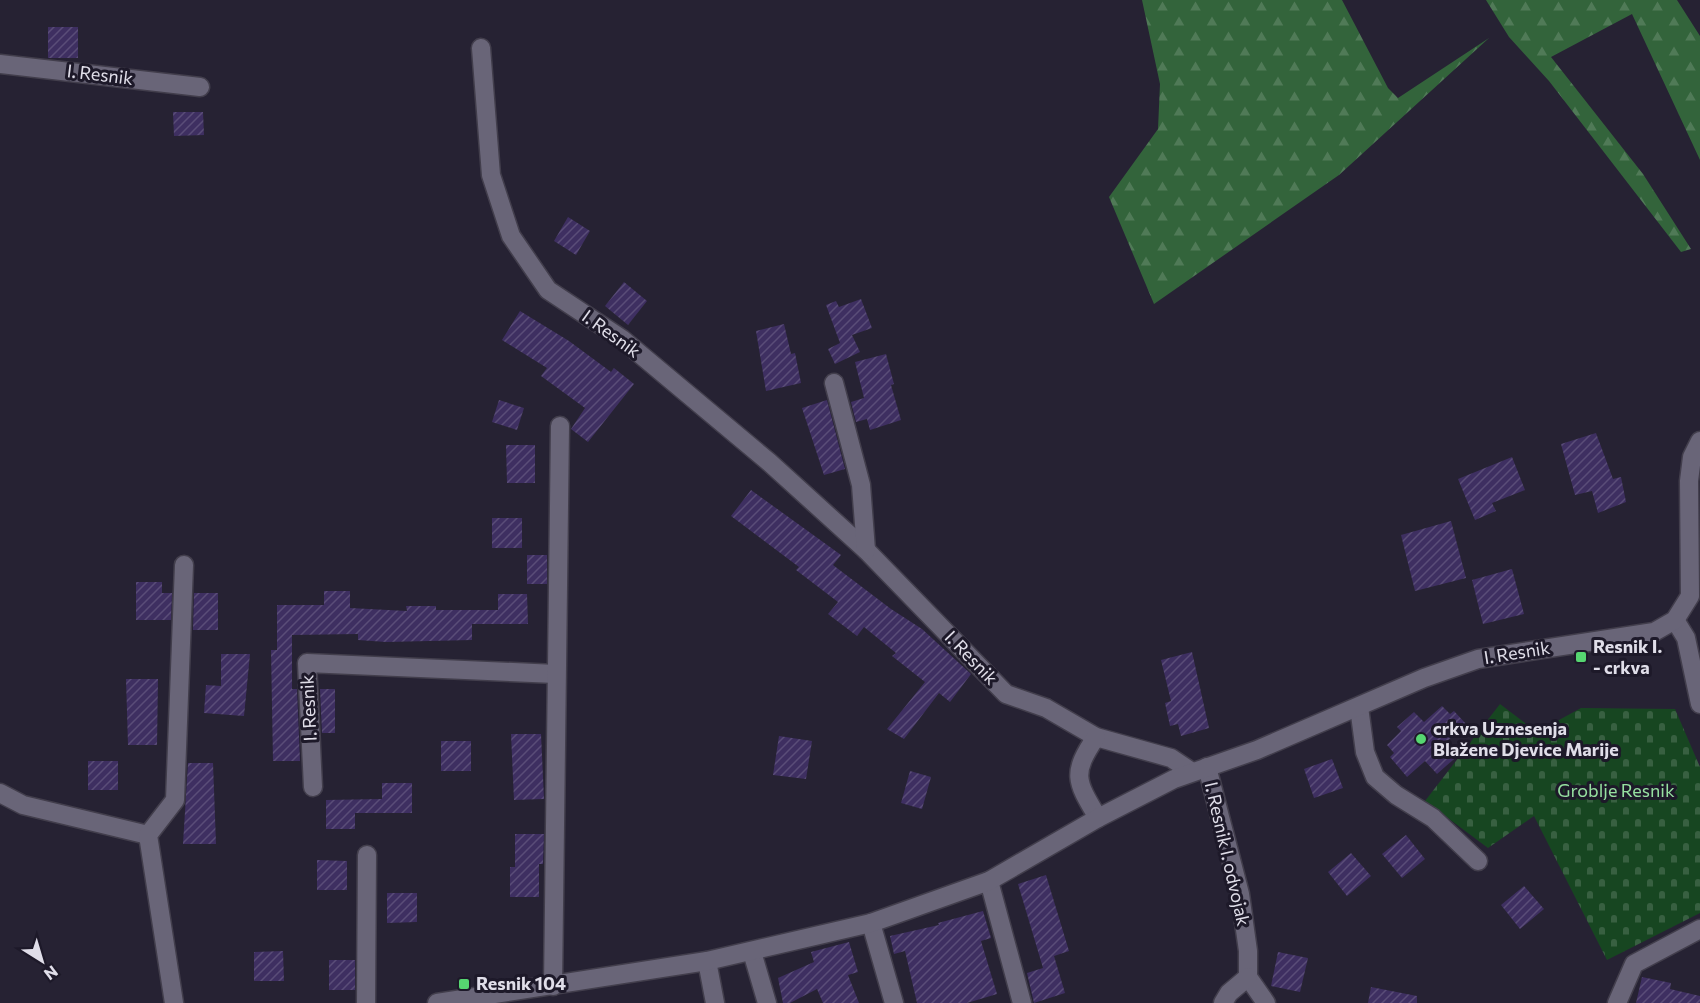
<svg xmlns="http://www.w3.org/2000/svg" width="1700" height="1003" font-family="Commissioner,sans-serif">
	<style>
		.forest { fill: url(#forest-firs) }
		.cemetery { fill: url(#cemetery-stones) }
		.building { fill: url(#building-hatch) }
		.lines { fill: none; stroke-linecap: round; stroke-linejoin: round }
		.minor-casing { stroke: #423e4c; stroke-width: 21 }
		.minor { stroke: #696578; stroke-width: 18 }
		.poi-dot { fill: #56d671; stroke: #1d1929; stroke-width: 2 }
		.labels { text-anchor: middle; stroke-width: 6; stroke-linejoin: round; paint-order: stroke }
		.street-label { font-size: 18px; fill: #e0dee9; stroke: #1d1929 }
		.poi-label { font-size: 18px; font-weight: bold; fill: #e0dee9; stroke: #1d1929; text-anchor: start }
		.park-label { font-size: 18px; fill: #96e0a0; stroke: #1d1929 }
	</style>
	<defs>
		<pattern id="forest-firs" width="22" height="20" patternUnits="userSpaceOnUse" patternTransform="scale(1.5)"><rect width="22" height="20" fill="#33643b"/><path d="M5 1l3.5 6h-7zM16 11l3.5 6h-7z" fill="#507a57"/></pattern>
		<pattern id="cemetery-stones" width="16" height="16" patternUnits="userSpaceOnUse" patternTransform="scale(1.5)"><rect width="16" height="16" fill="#174621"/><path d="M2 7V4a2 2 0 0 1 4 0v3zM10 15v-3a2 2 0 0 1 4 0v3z" fill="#386041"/></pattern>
		<pattern id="building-hatch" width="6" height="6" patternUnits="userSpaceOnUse" patternTransform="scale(1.5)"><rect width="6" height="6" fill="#3e2f61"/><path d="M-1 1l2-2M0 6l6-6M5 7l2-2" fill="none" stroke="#5a4d78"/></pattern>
	</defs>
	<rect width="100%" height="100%" fill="#262233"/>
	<g class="forest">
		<path d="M1142,0H1342L1388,88L1398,98L1489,38L1339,175L1154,304L1109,197L1158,129L1160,84Z"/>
		<path d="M1486,0H1677L1700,36V160L1632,14L1551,57L1643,174L1691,249L1681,252L1549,81L1509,37Z"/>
	</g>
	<path class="cemetery" d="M1500,704L1537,732L1581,708L1675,709L1700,767V913L1607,960L1534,816L1488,848L1425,801Z"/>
	<g class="building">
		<rect x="48" y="27" width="30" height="31"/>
		<path d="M173,112H203L204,135L174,136Z"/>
		<path d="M568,217L590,231L576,255L554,241Z"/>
		<path d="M624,282L647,301L628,325L605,306Z"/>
		<path d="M861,299L872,328L852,335L860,352L835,364L828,349L840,343L826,305L836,301L839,307Z"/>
		<path d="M520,311L569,341L611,372L614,368L634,384L588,442L571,429L585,408L541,376L547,368L502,340Z"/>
		<path d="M784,324L791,354L795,353L801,383L766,391L756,331Z"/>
		<path d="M886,354L894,384L891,385L901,420L870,430L867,419L856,422L851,402L864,398L855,362Z"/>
		<path d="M499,400L524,408L517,430L492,422Z"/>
		<path d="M827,400L845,469L824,475L802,408Z"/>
		<path d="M1596,433L1613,479L1621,477L1626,502L1598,513L1592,491L1575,495L1561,444Z"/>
		<path d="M506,445H535V483H507Z"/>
		<path d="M1512,457L1525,490L1492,503L1496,511L1475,520L1458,479Z"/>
		<path d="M751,490L841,555L833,565L891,609L922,629L971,674L950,702L939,693L904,739L887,729L925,682L892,656L896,653L864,627L857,636L828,614L838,602L796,570L799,567L731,516Z"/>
		<rect x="492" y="518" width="30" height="30"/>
		<path d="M1451,521L1466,578L1415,591L1401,535Z"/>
		<rect x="527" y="555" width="20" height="29"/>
		<path d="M1512,569L1524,614L1483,624L1472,580Z"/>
		<path d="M136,582H162V593H172L171,620H136Z"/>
		<path d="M324,591H350V608L407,611L406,606H436V610H498V594H527L528,624H472V640L386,642L358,640V634L292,635V689H297L300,761H273L271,650H277V605H324Z"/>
		<path d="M194,593H218V630H193Z"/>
		<path d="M1192,652L1209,728L1181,736L1178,724L1170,726L1165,703L1171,701L1161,660Z"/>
		<path d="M221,654H250L244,716L204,713L206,685L221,686Z"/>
		<path d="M126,679H158L157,745H128Z"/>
		<path d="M320,689H335V733H322Z"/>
		<path d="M1442,706L1450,714L1454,711L1466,724L1442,746L1454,759L1437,774L1425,761L1407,777L1390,757L1394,753L1387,745L1401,731L1397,727L1414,712L1424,722Z"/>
		<path d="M511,734H541L544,799L514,800Z"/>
		<path d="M779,736L812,741L806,779L773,775Z"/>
		<rect x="441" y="741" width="30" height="30"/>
		<path d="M1332,759L1343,788L1314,798L1304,769Z"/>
		<rect x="88" y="761" width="30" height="29"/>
		<path d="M188,763H213L216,844H183Z"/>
		<path d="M910,771L931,777L922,809L901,803Z"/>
		<path d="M382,783H412V813H355V829H326V800L382,799Z"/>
		<path d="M515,834H544L543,864H539V897H510V867H515Z"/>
		<path d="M1406,835L1425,859L1402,878L1382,854Z"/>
		<path d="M1351,853L1371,876L1347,896L1328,872Z"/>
		<path d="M317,860L347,861V890H317Z"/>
		<path d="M1046,875L1069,951L1054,956L1065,993L1034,1003L1027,973L1043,968L1018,884Z"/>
		<path d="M1524,886L1544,909L1520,929L1501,905Z"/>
		<path d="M387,893H417V922L387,923Z"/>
		<path d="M983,911L991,938L981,941L997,994L967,1003H917L905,951L894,954L890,936L939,925L938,923Z"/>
		<path d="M849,942L858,972L848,975L859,1003H823L817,989L790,1003H783L778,978L814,962L811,952Z"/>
		<path d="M283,951L284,981H254V952Z"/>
		<path d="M1278,952L1308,958L1300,992L1271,986Z"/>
		<rect x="329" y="960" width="26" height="30"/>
		<path d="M1642,977L1671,983L1670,989L1700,996V1003H1636Z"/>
		<path d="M1371,987L1417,996V1003H1368Z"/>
	</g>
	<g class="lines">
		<g class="minor-casing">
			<g id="minor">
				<path d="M481,48L491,175L511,236L548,290L622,339L769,462L866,550L1006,694L1046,708L1096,737L1171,758L1192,772"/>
				<path d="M0,64L200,87"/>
				<path d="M834,383L861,485L866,550"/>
				<path d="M1675,620L1686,638L1700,704"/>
				<path d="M1359,707L1365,752L1375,777L1396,795L1433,818L1478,861"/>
				<path d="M1096,737C1071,774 1076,781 1098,818"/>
				<path d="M1207,767L1240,894L1248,951V977L1266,1003"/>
				<path d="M313,787L307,663L556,674"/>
				<path d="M0,793L23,805L148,835"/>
				<path d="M989,881L1022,1003"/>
				<path d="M871,923L894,1003"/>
				<path d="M752,952L767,1003"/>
				<path d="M707,961L715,1003"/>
				<path d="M553,986L560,426"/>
				<path d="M174,1003L148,835L175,800L184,565"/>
				<path d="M366,1003L367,855"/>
				<path d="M437,1003L707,961L871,923L989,881L1098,818L1174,779L1257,750L1424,678L1478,659L1654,632L1675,620L1690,596L1689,481L1692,457L1700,441"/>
				<path d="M1223,1003L1229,993L1248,977"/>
				<path d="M1617,1003L1634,964L1700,929"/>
			</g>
		</g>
		<use href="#minor" class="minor"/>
	</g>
	<g class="poi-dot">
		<rect x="1575" y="651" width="12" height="12" rx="3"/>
		<circle cx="1421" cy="739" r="6"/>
		<rect x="458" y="978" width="12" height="12" rx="3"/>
	</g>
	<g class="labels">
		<g class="street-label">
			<text transform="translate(100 75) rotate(7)" y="6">I. Resnik</text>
			<text transform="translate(611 334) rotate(36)" y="6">I. Resnik</text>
			<text transform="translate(1517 653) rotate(-9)" y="6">I. Resnik</text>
			<text transform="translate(971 658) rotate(46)" y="6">I. Resnik</text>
			<text transform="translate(309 708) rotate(-93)" y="6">I. Resnik</text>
			<text transform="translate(1227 854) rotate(77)" y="6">I. Resnik I. odvojak</text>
		</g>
		<g class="poi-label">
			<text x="1593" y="653">Resnik I.<tspan x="1593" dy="21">- crkva</tspan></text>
			<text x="1433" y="735">crkva Uznesenja<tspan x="1433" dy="21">Blažene Djevice Marije</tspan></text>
			<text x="476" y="990">Resnik 104</text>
		</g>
		<g class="park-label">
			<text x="1616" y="797">Groblje Resnik</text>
		</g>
	</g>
	<g transform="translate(42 961) rotate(143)" stroke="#1d1929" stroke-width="4.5" paint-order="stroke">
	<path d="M0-4.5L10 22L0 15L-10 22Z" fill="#e0dee9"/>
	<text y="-9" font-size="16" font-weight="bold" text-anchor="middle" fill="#e0dee9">N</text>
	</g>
</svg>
